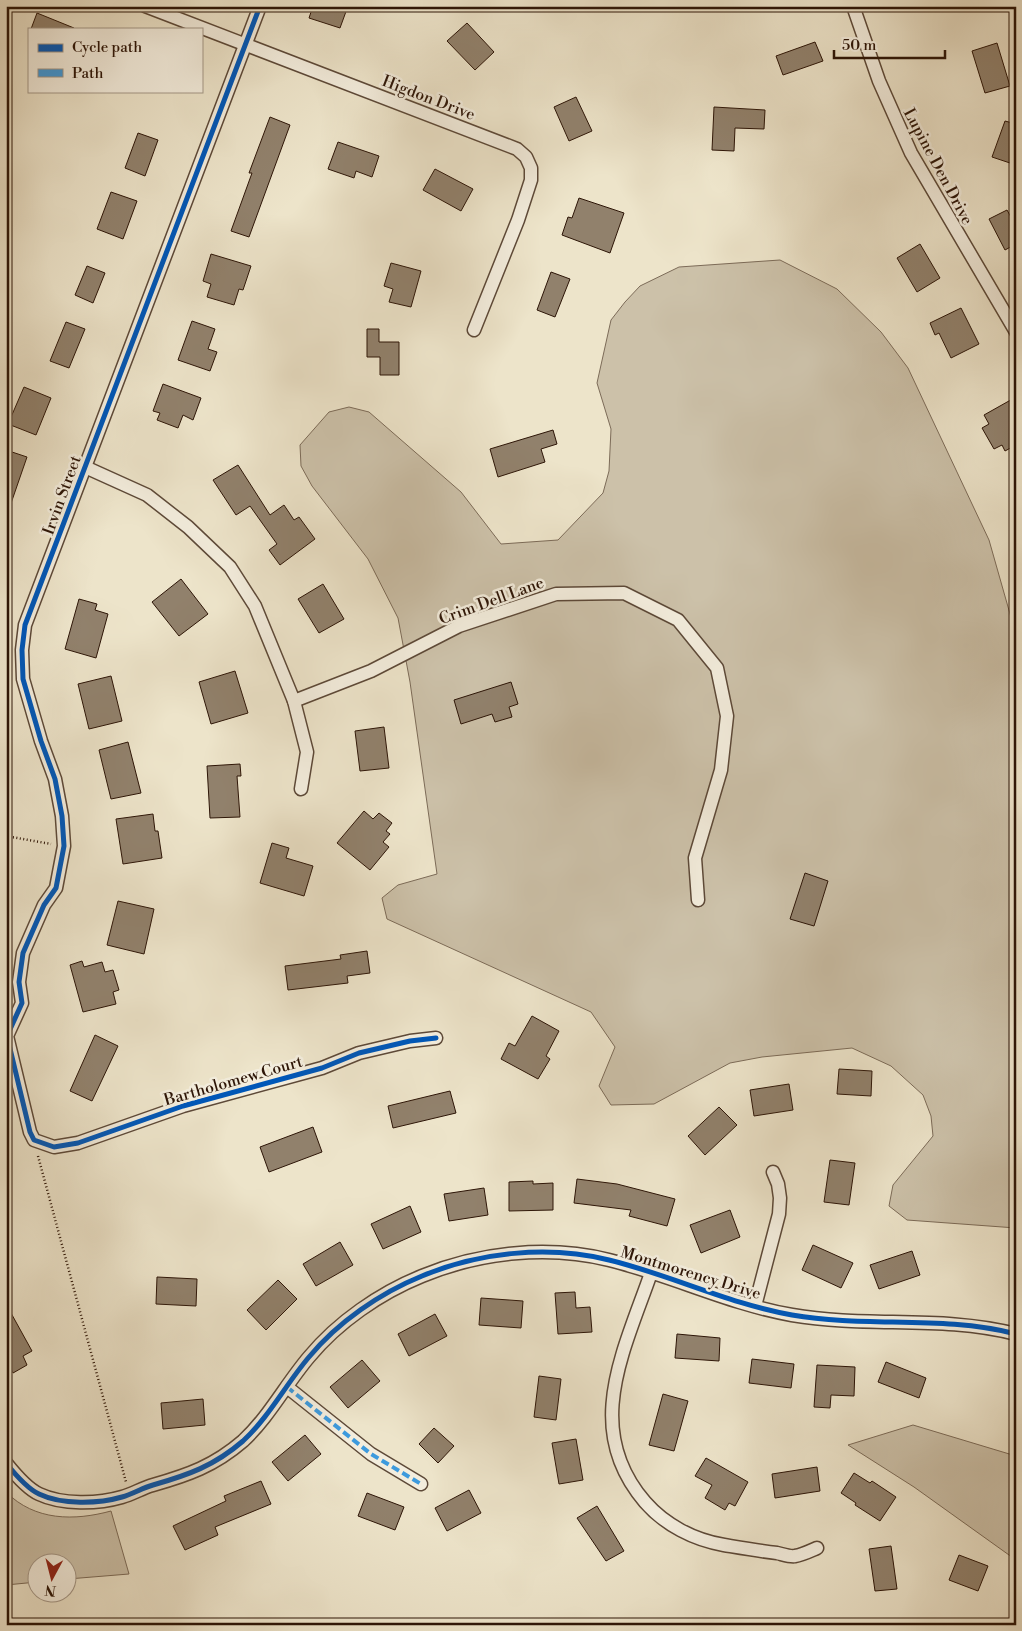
<svg xmlns="http://www.w3.org/2000/svg" width="1022" height="1631" font-family="'Libre Bodoni',serif">
	<style>
		.green { fill: #ccc1a9; stroke: #7c6b58 }
		.building { fill: #91816c; stroke: #2d1507 }
		.lines { fill: none; stroke-linecap: round; stroke-linejoin: round }
		.street-casing { stroke: #5d4938; stroke-width: 15 }
		.path { stroke: #2d1507; stroke-width: 2.5; stroke-dasharray: 1 2.5; stroke-linecap: butt }
		.street { stroke: #f3eddd; stroke-width: 12 }
		.quiet { stroke: #3d9add; stroke-width: 4; stroke-dasharray: 8 4; stroke-linecap: butt }
		.cycleway-casing { stroke: #f3eddd; stroke-width: 8 }
		.cycleway { stroke: #0057b8; stroke-width: 5 }
		.labels { text-anchor: middle; stroke-width: 5; stroke-linejoin: round; paint-order: stroke }
		.street-label { font-size: 16px; fill: #2d1507; stroke: #f3eddd }
	</style>
	<rect width="100%" height="100%" fill="#ede4ca"/>
	<filter id="stains"><feTurbulence type="fractalNoise" baseFrequency=".004" numOctaves="4"/><feColorMatrix values="0 0 0 0 .2 0 0 0 0 .09 0 0 0 0 .02 0 0 0 .5 -.17"/></filter>
	<radialGradient id="worn" r=".72"><stop offset=".6" stop-color="#630" stop-opacity="0"/><stop offset="1" stop-color="#630" stop-opacity=".3"/></radialGradient>
	<g class="green">
		<path d="M780,260L837,289L881,332L908,368L989,540L1016,635V1228L907,1220L889,1206L893,1185L933,1136L931,1116L923,1095L891,1066L852,1048L762,1057L730,1063L654,1104L611,1105L599,1086L615,1047L591,1012L387,919L382,898L398,885L437,874L410,682L398,618L368,559L312,486L301,466L300,445L329,412L349,407L369,412L461,492L501,544L558,540L603,493L609,471L611,429L597,383L611,320L625,302L640,286L679,267Z"/>
		<path d="M913,1425L1016,1456V1560L914,1487L848,1445Z"/>
		<path d="M6,1492C35,1521 74,1521 111,1511L129,1574L68,1579V1564H38L37,1582L6,1585Z"/>
	</g>
	<g class="building">
		<path d="M313,6H348L340,28L309,18Z"/>
		<path d="M37,13L74,28V29H31Z"/>
		<path d="M467,23L494,52L475,70L447,41Z"/>
		<path d="M815,42L823,61L783,75L776,56Z"/>
		<path d="M997,43L1010,86L985,93L972,51Z"/>
		<path d="M576,97L592,131L569,141L554,107Z"/>
		<path d="M714,107L765,110L764,129L735,128L734,151L712,150Z"/>
		<path d="M270,117L290,125L249,237L231,231L252,173H249Z"/>
		<path d="M1005,121L1016,124V165L992,157Z"/>
		<path d="M138,133L158,140L145,176L125,168Z"/>
		<path d="M338,142L379,156L372,177L356,171L354,178L328,169Z"/>
		<path d="M435,169L473,189L461,211L423,190Z"/>
		<path d="M111,192L137,201L123,239L97,229Z"/>
		<path d="M579,198L624,213L610,253L562,235L568,217L572,218Z"/>
		<path d="M1007,210L1016,226V244L1005,250L989,219Z"/>
		<path d="M920,244L940,278L917,292L897,258Z"/>
		<path d="M211,254L251,266L243,290L239,289L234,305L207,297L211,284L203,281Z"/>
		<path d="M391,263L421,271L411,307L389,302L393,289L384,286Z"/>
		<path d="M87,266L105,273L93,303L75,295Z"/>
		<path d="M551,272L570,279L555,317L537,310Z"/>
		<path d="M961,308L979,344L951,358L939,333L935,335L930,323Z"/>
		<path d="M192,321L215,329L208,349L217,352L210,371L178,360Z"/>
		<path d="M66,322L85,329L69,368L50,361Z"/>
		<path d="M367,329H379V342H399V375H380V357H367Z"/>
		<path d="M163,384L201,398L193,420L183,415L178,428L157,420L160,413L153,411Z"/>
		<path d="M24,387L51,398L36,435L8,424Z"/>
		<path d="M1016,397V445L1005,451L1002,445L994,449L982,428L989,424L984,415Z"/>
		<path d="M553,430L557,444L541,449L545,462L498,477L490,449Z"/>
		<path d="M6,450L27,457L8,512H6Z"/>
		<path d="M238,465L270,515L284,505L294,520L299,517L315,539L280,565L269,550L277,544L250,506L236,515L213,480Z"/>
		<path d="M181,579L208,614L179,636L152,602Z"/>
		<path d="M323,584L344,619L319,633L298,599Z"/>
		<path d="M79,599L97,604L95,610L108,614L96,658L65,649Z"/>
		<path d="M235,671L248,713L211,724L199,682Z"/>
		<path d="M111,676L122,721L89,729L78,684Z"/>
		<path d="M511,682L518,704L509,707L512,717L495,722L492,714L461,724L454,700Z"/>
		<path d="M384,727L389,768L360,771L355,731Z"/>
		<path d="M128,742L141,793L111,799L99,750Z"/>
		<path d="M240,764L241,776H237L240,817L210,818L207,766Z"/>
		<path d="M364,811L373,819L379,813L392,823L386,831L390,834L383,842L389,847L370,870L337,843Z"/>
		<path d="M153,814L155,831H158L162,858L123,864L116,819Z"/>
		<path d="M272,843L289,848L286,858L313,866L304,896L260,883Z"/>
		<path d="M805,873L828,881L814,926L790,919Z"/>
		<path d="M118,901L154,909L144,954L107,945Z"/>
		<path d="M367,951L370,973L347,976L348,983L288,990L285,966L341,959L340,955Z"/>
		<path d="M82,961L84,967L102,962L105,972L113,970L119,990L113,992L116,1004L83,1012L70,965Z"/>
		<path d="M532,1016L559,1031L546,1056L550,1059L538,1079L501,1059L509,1043L515,1046Z"/>
		<path d="M95,1035L118,1046L92,1101L70,1091Z"/>
		<path d="M839,1069L872,1071L871,1096L837,1094Z"/>
		<path d="M789,1084L793,1110L754,1116L750,1090Z"/>
		<path d="M450,1091L456,1113L393,1128L388,1106Z"/>
		<path d="M719,1107L737,1125L705,1155L688,1136Z"/>
		<path d="M313,1127L322,1152L269,1172L260,1147Z"/>
		<path d="M830,1160L855,1163L849,1205L824,1202Z"/>
		<path d="M577,1179L617,1184L675,1199L667,1226L629,1216L631,1210L574,1203Z"/>
		<path d="M533,1181V1184L553,1183V1210L509,1211V1182Z"/>
		<path d="M484,1188L488,1215L449,1221L444,1194Z"/>
		<path d="M410,1206L421,1232L383,1249L371,1224Z"/>
		<path d="M730,1210L740,1237L701,1253L690,1225Z"/>
		<path d="M340,1242L353,1265L316,1286L303,1264Z"/>
		<path d="M813,1245L853,1263L841,1288L802,1270Z"/>
		<path d="M912,1251L920,1275L879,1289L870,1265Z"/>
		<path d="M157,1277L197,1279L196,1306L156,1304Z"/>
		<path d="M278,1280L297,1299L266,1330L247,1310Z"/>
		<path d="M575,1292L576,1308L590,1307L592,1332L558,1334L555,1293Z"/>
		<path d="M481,1298L523,1301L521,1328L479,1325Z"/>
		<path d="M6,1304L32,1351L23,1356L27,1365L13,1373L6,1359Z"/>
		<path d="M435,1314L447,1336L409,1356L398,1334Z"/>
		<path d="M677,1334L720,1338L719,1361L675,1358Z"/>
		<path d="M752,1359L794,1364L791,1388L749,1383Z"/>
		<path d="M362,1360L380,1381L348,1408L330,1387Z"/>
		<path d="M886,1362L926,1378L919,1398L878,1382Z"/>
		<path d="M817,1365L855,1367L854,1396L831,1395L830,1408L814,1407Z"/>
		<path d="M539,1376L561,1379L556,1420L534,1417Z"/>
		<path d="M663,1394L688,1401L674,1451L649,1445Z"/>
		<path d="M203,1399L205,1425L163,1429L161,1403Z"/>
		<path d="M434,1428L454,1446L438,1463L419,1444Z"/>
		<path d="M305,1435L321,1454L288,1481L272,1462Z"/>
		<path d="M576,1439L583,1480L559,1484L552,1443Z"/>
		<path d="M706,1458L748,1482L735,1506L729,1503L725,1510L705,1498L712,1485L695,1476Z"/>
		<path d="M817,1467L820,1491L775,1498L772,1474Z"/>
		<path d="M854,1473L870,1483L872,1481L896,1497L880,1521L855,1505L856,1503L841,1493Z"/>
		<path d="M261,1481L271,1504L215,1527L218,1535L185,1550L173,1526L226,1501L224,1496Z"/>
		<path d="M469,1490L481,1513L447,1531L435,1508Z"/>
		<path d="M367,1493L404,1507L395,1530L358,1516Z"/>
		<path d="M597,1506L624,1551L606,1561L577,1518Z"/>
		<path d="M891,1546L897,1589L875,1591L869,1549Z"/>
		<path d="M959,1555L988,1566L978,1591L949,1580Z"/>
	</g>
	<g class="lines">
		<g class="street-casing">
			<g id="street">
				<path d="M145,6L517,149L526,157L531,168V180L518,220L474,330"/>
				<path d="M260,6L25,625L22,650L23,679L41,741L55,779L62,816L64,846L56,888L44,905L23,953L19,982L22,1003L7,1036L30,1132L34,1140L54,1147L78,1143L183,1106L322,1068L359,1053L410,1041L436,1038"/>
				<path d="M853,6L879,81L911,153L1016,332"/>
				<path d="M85,467L147,495L188,527L230,567L255,606L294,701L307,752L301,789"/>
				<path d="M294,701L371,671L459,626L556,594L624,593L678,620L717,668L727,716L721,770L695,858L698,900"/>
				<path d="M651,1273C624,1351 582,1429 645,1502C665,1525 694,1540 724,1545C742,1548 759,1551 777,1553C782,1554 790,1557 795,1556C802,1555 810,1551 817,1548"/>
				<path d="M755,1306L779,1214L780,1198L778,1184L773,1172"/>
				<path d="M287,1387L371,1454L421,1484"/>
				<path d="M6,1463C14,1473 28,1489 39,1494C62,1505 98,1504 122,1497C133,1494 142,1488 153,1485C188,1475 214,1466 243,1441C269,1417 286,1384 309,1357C338,1322 380,1293 422,1276C480,1252 548,1245 609,1260C671,1275 729,1304 792,1315C867,1328 942,1315 1016,1334"/>
			</g>
		</g>
		<g class="path">
			<path d="M6,836L51,844"/>
			<path d="M38,1156L126,1482"/>
		</g>
		<use href="#street" class="street"/>
		<path class="quiet" d="M287,1387L371,1454L421,1484"/>
		<g class="cycleway-casing">
			<g id="cycleway">
				<path d="M260,6L25,625L22,650L23,679L41,741L55,779L62,816L64,846L56,888L44,905L23,953L19,982L22,1003L7,1036L30,1132L34,1140L54,1147L78,1143L183,1106L322,1068L359,1053L410,1041L436,1038"/>
				<path d="M6,1463C14,1473 28,1489 39,1494C62,1505 98,1504 122,1497C133,1494 142,1488 153,1485C188,1475 214,1466 243,1441C269,1417 286,1384 309,1357C338,1322 380,1293 422,1276C480,1252 548,1245 609,1260C671,1275 729,1304 792,1315C867,1328 942,1315 1016,1334"/>
			</g>
		</g>
		<use href="#cycleway" class="cycleway"/>
	</g>
	<g class="labels">
		<g class="street-label">
			<text transform="translate(429 97) rotate(21)" y="6">Higdon Drive</text>
			<text transform="translate(939 166) rotate(62)" y="6">Lupine Den Drive</text>
			<text transform="translate(61 495) rotate(-70)" y="6">Irvin Street</text>
			<text transform="translate(491 600) rotate(-20)" y="6">Crim Dell Lane</text>
			<text transform="translate(233 1080) rotate(-16)" y="6">Bartholomew Court</text>
			<text transform="translate(691 1272) rotate(17)" y="6">Montmorency Drive</text>
		</g>
	</g>
	<rect width="1022" height="1631" fill="none" stroke="#ede4ca" stroke-width="25"/>
	<rect x="8" y="8" width="1007" height="1616" fill="none" stroke="#2d1507" stroke-width="2.5"/>
	<rect x="12" y="12" width="997" height="1606" fill="none" stroke="#2d1507"/>
	<rect x="28" y="28" width="175" height="65" fill="#f3eddd" stroke="#a49787"/>
	<rect x="38" y="44" width="25" height="8" fill="#0057b8" stroke="#a49787"/>
	<text x="72" y="52" font-size="15" fill="#2d1507">Cycle path</text>
	<rect x="38" y="69" width="25" height="8" fill="#3d9add" stroke="#a49787"/>
	<text x="72" y="78" font-size="15" fill="#2d1507">Path</text>
	<g transform="translate(52 1578) rotate(187)"><circle r="24" fill="#f3eddd" stroke="#a49787"/>
	<path d="M0-4L9 19L0 12L-9 19Z" fill="#8f2418"/>
	<text y="-8" font-size="14" font-weight="bold" text-anchor="middle" fill="#2d1507">N</text>
	</g>
	<path d="M834 50v8h111v-8" fill="none" stroke="#2d1507" stroke-width="2.5"/>
	<text x="842" y="50" font-size="15" fill="#2d1507" stroke="#f3eddd" stroke-width="4" paint-order="stroke">50 m</text>
	<rect width="100%" height="100%" filter="url(#stains)"/>
	<rect width="100%" height="100%" fill="url(#worn)"/>
</svg>
